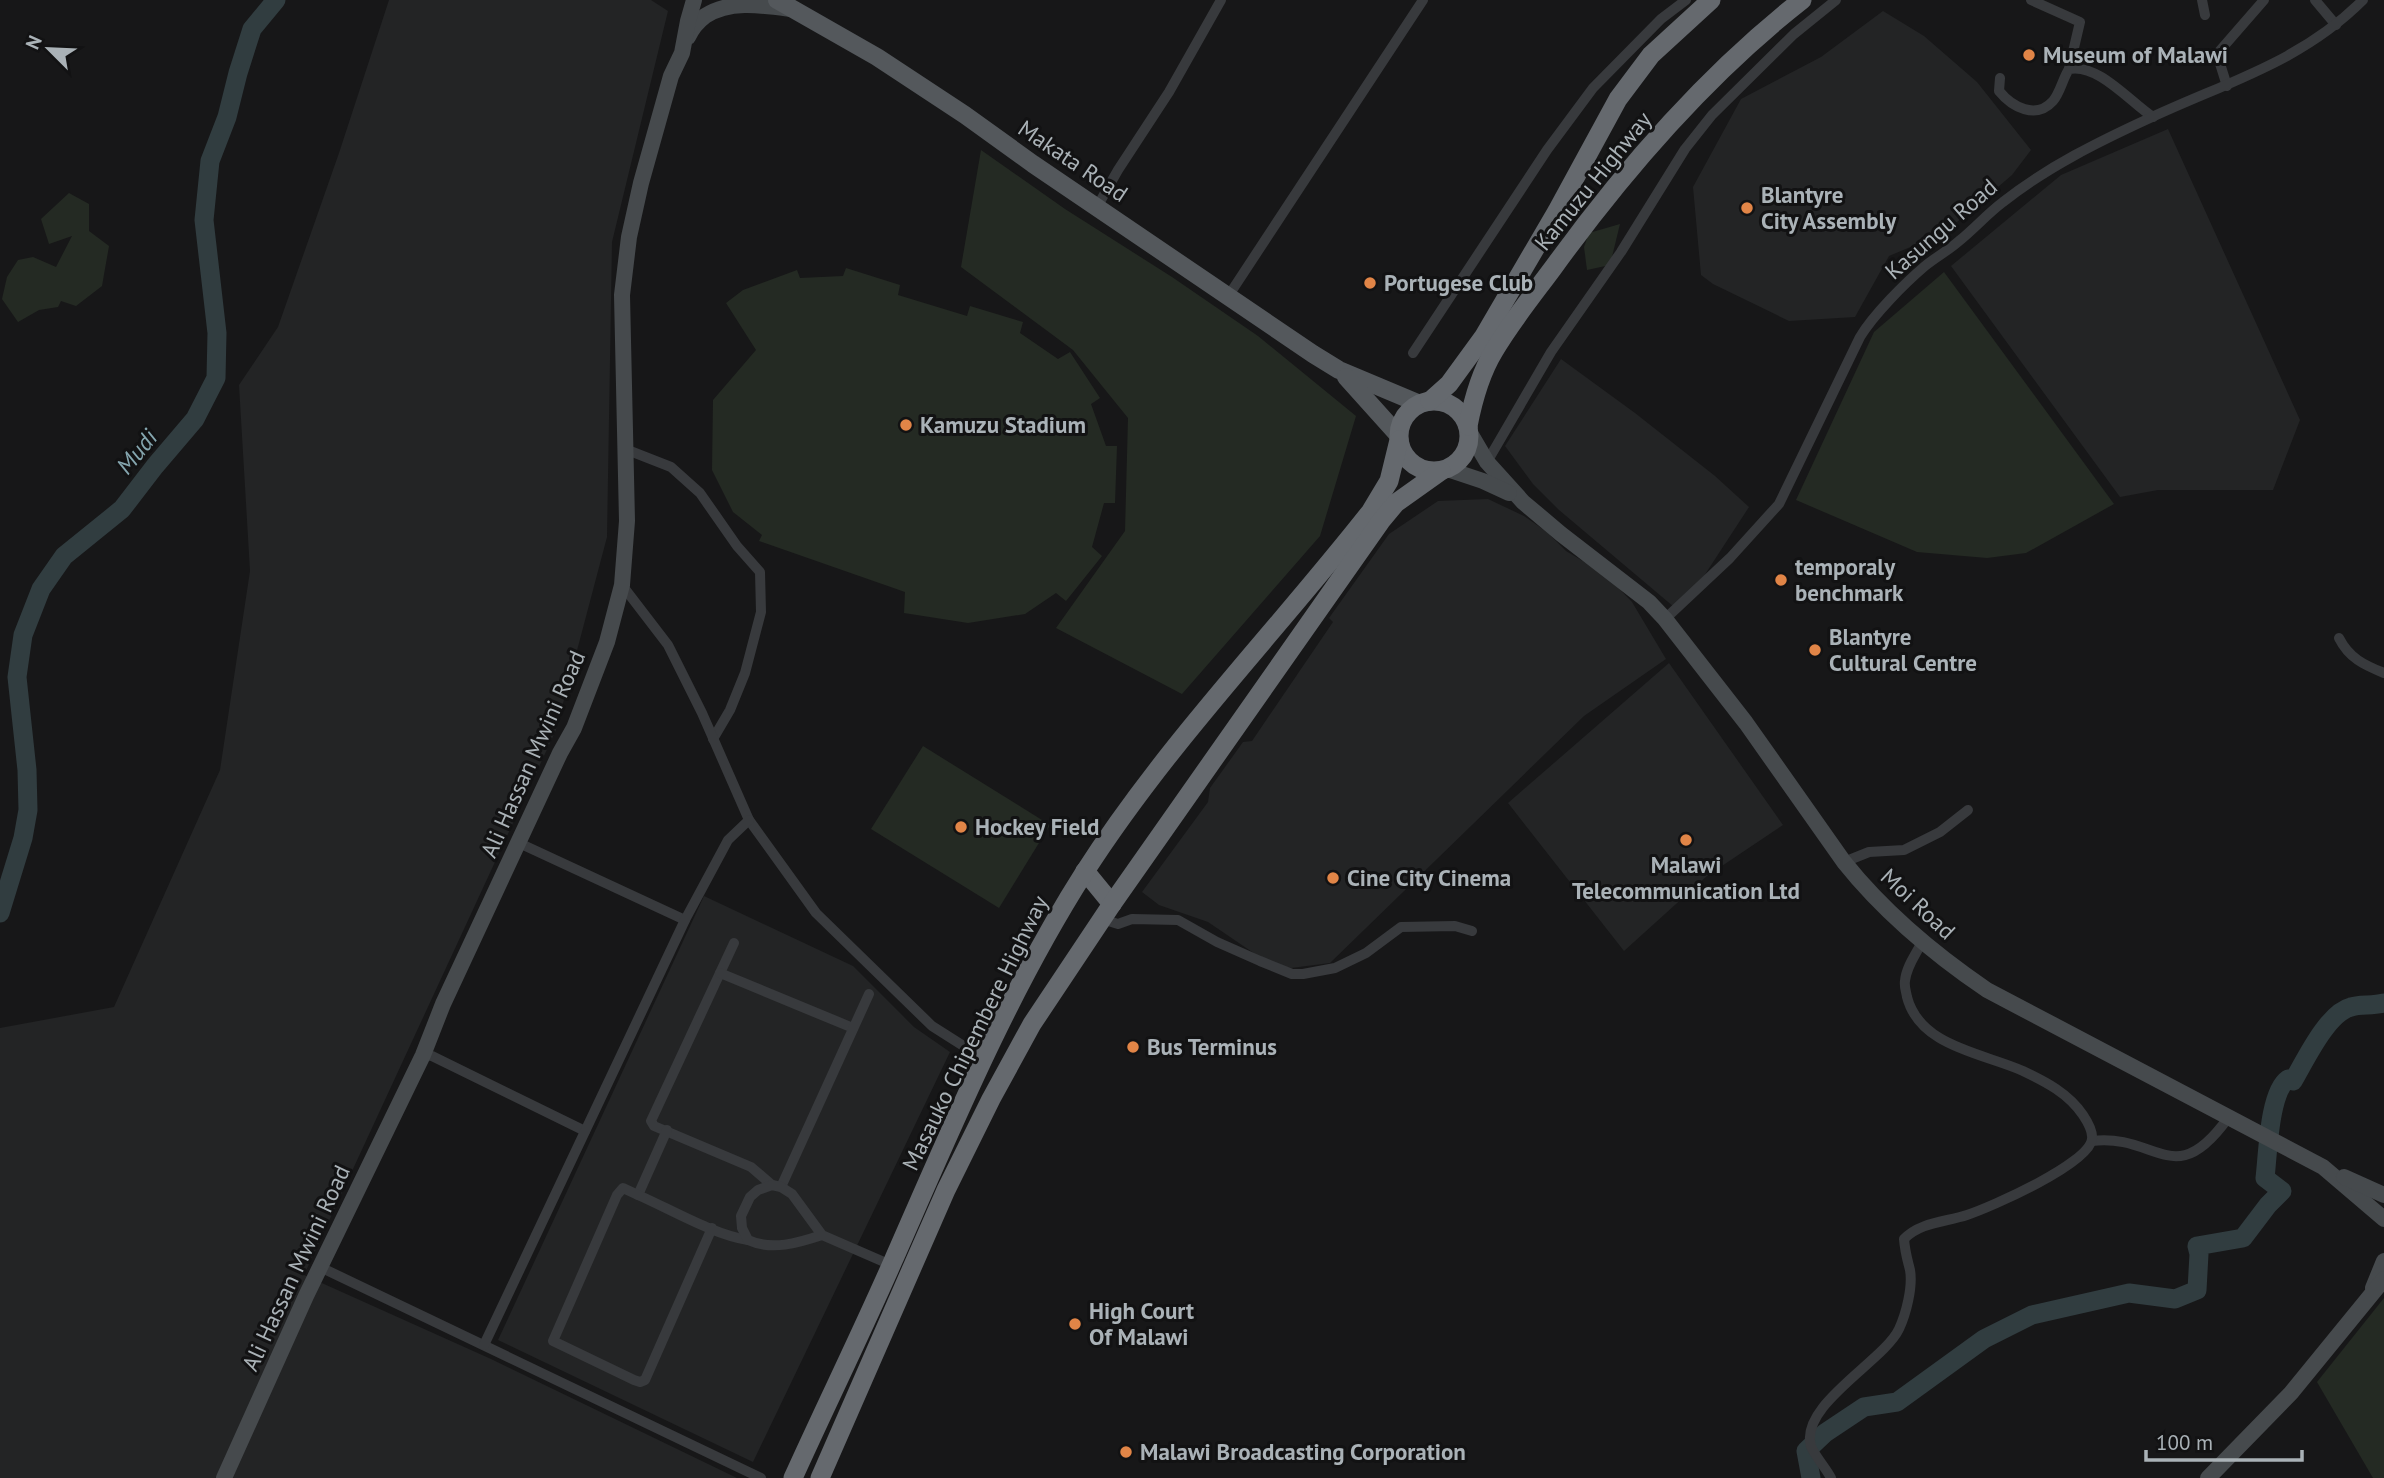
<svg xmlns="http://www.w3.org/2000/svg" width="2384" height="1478" font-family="'PT Sans',sans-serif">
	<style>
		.built { fill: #232425 }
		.green { fill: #242a23 }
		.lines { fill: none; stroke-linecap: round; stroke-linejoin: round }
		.river { stroke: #313d40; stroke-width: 19 }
		.street { stroke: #383a3d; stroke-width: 10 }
		.secondary { stroke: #464a4d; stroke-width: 16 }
		.primary { stroke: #54585c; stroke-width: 18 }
		.highway { stroke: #65696e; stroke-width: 19 }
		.poi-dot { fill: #e18547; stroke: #121213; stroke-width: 2.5 }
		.labels { text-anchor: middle; stroke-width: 6; stroke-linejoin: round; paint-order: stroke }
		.poi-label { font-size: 23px; font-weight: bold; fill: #aab2b7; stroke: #121213; text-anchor: start }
		.street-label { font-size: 23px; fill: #aab2b7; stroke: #121213 }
		.water-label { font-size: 24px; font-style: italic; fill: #85a6af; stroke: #121213 }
	</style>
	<rect width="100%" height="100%" fill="#171718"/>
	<g class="built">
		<path d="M389,0H651L668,11L612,242L607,537L556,730L304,1275L491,1359L737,1478H0V1028L114,1007L220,770L250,571L239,385L278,327L339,153Z"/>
		<path d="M1883,11L1924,36L1977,82L2031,150L2012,175L1950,228L1939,235L1889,256L1855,317L1789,321L1713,284L1701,275L1693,187L1741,99L1821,57Z"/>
		<path d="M2168,129L2300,420L2273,490H2158L2120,497L1951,266L2061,175Z"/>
		<path d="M1561,359L1635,413L1715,476L1749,507L1704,576L1674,607L1559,510L1533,484L1505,446Z"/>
		<path d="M1488,499L1524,516L1547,532L1566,551L1605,574L1632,602L1666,659L1584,716L1330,963L1291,968L1277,966L1261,958L1208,922L1159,905L1142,892L1208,802L1210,788L1243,742L1252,741L1333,622L1329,618L1389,534L1438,501Z"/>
		<path d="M1669,663L1783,825L1707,876L1624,951L1508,803Z"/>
		<path d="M704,896L853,966L914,1027L950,1052L753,1462L498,1340Z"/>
	</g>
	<g class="green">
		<path d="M981,150L1065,209L1172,277L1258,336L1356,416L1320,536L1182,694L1056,628L1125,531L1128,418L1073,350L961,267Z"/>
		<path d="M69,193L89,204V231L109,246L102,286L76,306L61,301L58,307L39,310L18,322L2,299L7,277L18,260L33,257L56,267L72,236L49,244L41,219Z"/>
		<path d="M1620,224L1610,265L1587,270L1584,247L1589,233Z"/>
		<path d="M846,268L900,285L898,295L967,316L970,306L1023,322L1020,333L1058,359L1070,352L1100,398L1091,404L1106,446H1117L1115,503H1104L1092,547L1102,556L1066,601L1056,593L1025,614L968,623L904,613L905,592L759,541L762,535L733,512L712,470L713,400L756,350L726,303L743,290L797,270L800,278L843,276Z"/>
		<path d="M1944,272L2114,504L2026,553L1987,558L1917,552L1796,500L1874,332Z"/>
		<path d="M923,746L1050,825L999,908L871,829Z"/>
		<path d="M2384,1298V1478H2373L2317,1382Z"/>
	</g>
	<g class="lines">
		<g class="river">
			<path d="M0,913L23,838L28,810L27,770L17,677L23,635L41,589L64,556L122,509L155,466L195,419L216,378L217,333L204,220L210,161L227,117L238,73L252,29L276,0"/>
			<path d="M1811,1478L1806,1451L1825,1433L1864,1407L1897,1402L1984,1339L2032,1315L2129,1293L2175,1299L2197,1290L2199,1254L2197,1246L2243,1238L2268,1205L2282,1191L2265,1178C2268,1154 2269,1092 2288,1079L2293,1081C2305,1061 2327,1013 2351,1007C2359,1004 2373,1006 2384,1003"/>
		</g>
		<g class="street">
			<path d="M2031,0L2080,22L2069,69"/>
			<path d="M2202,0L2205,15"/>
			<path d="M2315,0L2336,25"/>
			<path d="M2000,78L1999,91C2012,107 2036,120 2053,101C2060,93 2063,78 2069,69C2098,63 2130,102 2153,117"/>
			<path d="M2227,86L2217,54L2264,0"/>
			<path d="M1097,207L1118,170L1169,92L1221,0"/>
			<path d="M1229,295L1423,0"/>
			<path d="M1413,353L1547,150L1593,88L1661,19L1686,0"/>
			<path d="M625,449L671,467L700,493L737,546L760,572L761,612L745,673L730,710L713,739"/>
			<path d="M1487,462L1551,352L1621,252L1685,149L1712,115L1794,34L1836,0"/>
			<path d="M622,585L668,645L702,713L749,820L816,913L932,1026L984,1059"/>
			<path d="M1665,619L1730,558L1779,504L1860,337C1874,314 1905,283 1925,266C1936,257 1949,250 1959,241C1974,229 1987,214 2003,202C2047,167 2100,141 2150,118C2227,82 2301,62 2363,0"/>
			<path d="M2339,638C2349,658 2364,665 2384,673"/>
			<path d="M519,843L685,920"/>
			<path d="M1844,862L1869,852L1904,850L1940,832L1968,810"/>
			<path d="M1102,919L1118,924L1132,919L1178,920L1217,942L1260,961L1292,974H1303L1335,968L1366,953L1401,927L1455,926L1472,931"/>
			<path d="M734,943L651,1121L654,1126L751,1167L772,1185"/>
			<path d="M720,973L853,1028"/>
			<path d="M423,1055L432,1056L585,1131"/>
			<path d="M2092,1141C2157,1133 2174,1193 2228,1118"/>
			<path d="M781,1187L869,994"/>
			<path d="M638,1195L667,1130"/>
			<path d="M712,1228L645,1380L640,1382L634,1380L553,1341L617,1195L623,1188L638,1195C670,1209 714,1235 748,1240"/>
			<path d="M822,1235C798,1243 772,1251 748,1240L742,1228L741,1216L750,1197L758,1190L772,1185L781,1187L792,1194L822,1235L891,1265"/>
			<path d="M320,1267L761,1478"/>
			<path d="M484,1345L685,920L728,840L749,820"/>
			<path d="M1831,1478C1826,1468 1814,1455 1811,1446C1799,1405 1884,1361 1899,1329C1906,1314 1913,1287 1910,1270C1907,1258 1905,1252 1904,1239C1920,1222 1946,1222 1967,1215C1991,1207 2089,1164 2092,1139C2093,1131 2087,1121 2083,1115C2068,1093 2046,1082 2023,1071C1983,1053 1920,1047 1907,997C1906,991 1904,986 1905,981C1906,967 1916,954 1922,942"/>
		</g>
		<g class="secondary">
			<path d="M688,37C692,28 697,22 705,16C730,0 761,5 791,9"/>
			<path d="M1470,433L1487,462L1523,502L1561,534L1649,602L1665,619L1746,723L1844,862C1884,912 1934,954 1987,990L2323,1167L2384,1219"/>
			<path d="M1447,469L1483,481L1509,493"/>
			<path d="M2344,1177L2384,1195"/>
			<path d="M2373,1288L2384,1261"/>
			<path d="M224,1478L306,1296L423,1055L443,1004L560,753L574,728L607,642L622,585L627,521L622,295L629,237L641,183L671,76L682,53L688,21L694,0"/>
			<path d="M2208,1478L2291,1393L2384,1279"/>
		</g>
		<g class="primary">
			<path d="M777,0L877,57L965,115L1033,164L1313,354L1339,370L1420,404"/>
			<path d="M1346,377L1399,436"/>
		</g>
		<g class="highway">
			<circle cx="1434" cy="436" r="35"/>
			<path d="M1430,401L1449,384L1484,336L1557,211L1618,99L1651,55L1711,0"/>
			<path d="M1468,426C1473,400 1480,374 1494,351C1511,322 1533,295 1553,268C1624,170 1706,75 1802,0"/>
			<path d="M1085,871L1112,904"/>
			<path d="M793,1478C826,1405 861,1334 893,1261C951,1129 1007,994 1084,873C1168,742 1276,632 1371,511L1389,481L1399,440"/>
			<path d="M820,1478L946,1190L991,1099L1032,1024L1112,904L1381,521L1396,503L1441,471"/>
		</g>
	</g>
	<g class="poi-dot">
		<circle cx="2029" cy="55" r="7"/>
		<circle cx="1747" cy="208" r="7"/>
		<circle cx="1370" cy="283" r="7"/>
		<circle cx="906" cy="425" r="7"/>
		<circle cx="1781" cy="580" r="7"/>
		<circle cx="1815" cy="650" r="7"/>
		<circle cx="961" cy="827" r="7"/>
		<circle cx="1686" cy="840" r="7"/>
		<circle cx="1333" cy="878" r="7"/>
		<circle cx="1133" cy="1047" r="7"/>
		<circle cx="1075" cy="1324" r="7"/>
		<circle cx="1126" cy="1452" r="7"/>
	</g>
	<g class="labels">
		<g class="poi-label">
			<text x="2043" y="63">Museum of Malawi</text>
			<text x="1761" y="203">Blantyre<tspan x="1761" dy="26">City Assembly</tspan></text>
			<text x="1384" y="291">Portugese Club</text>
			<text x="920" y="433">Kamuzu Stadium</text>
			<text x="1795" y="575">temporaly<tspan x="1795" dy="26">benchmark</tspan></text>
			<text x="1829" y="645">Blantyre<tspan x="1829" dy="26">Cultural Centre</tspan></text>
			<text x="975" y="835">Hockey Field</text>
			<text x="1686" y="873" text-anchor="middle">Malawi<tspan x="1686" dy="26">Telecommunication Ltd</tspan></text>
			<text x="1347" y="886">Cine City Cinema</text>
			<text x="1147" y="1055">Bus Terminus</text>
			<text x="1089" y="1319">High Court<tspan x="1089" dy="26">Of Malawi</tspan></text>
			<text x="1140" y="1460">Malawi Broadcasting Corporation</text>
		</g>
		<g class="street-label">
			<text transform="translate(1073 161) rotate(34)" y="8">Makata Road</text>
			<text transform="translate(1593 181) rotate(-51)" y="8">Kamuzu Highway</text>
			<text transform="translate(1941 229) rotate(-41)" y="8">Kasungu Road</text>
			<text transform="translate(533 754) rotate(-66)" y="8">Ali Hassan Mwini Road</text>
			<text transform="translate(1918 904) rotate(43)" y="8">Moi Road</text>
			<text transform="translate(975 1033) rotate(-64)" y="8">Masauko Chipembere Highway</text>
			<text transform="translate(296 1268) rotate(-65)" y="8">Ali Hassan Mwini Road</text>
		</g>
		<g class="water-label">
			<text transform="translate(137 452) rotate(-51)" y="8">Mudi</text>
		</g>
	</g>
	<g transform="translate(49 49) rotate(294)" stroke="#121213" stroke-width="5" paint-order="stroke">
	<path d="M0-5L12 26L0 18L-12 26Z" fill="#aab2b7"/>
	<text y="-10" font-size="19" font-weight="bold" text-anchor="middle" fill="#aab2b7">N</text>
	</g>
	<path d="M2146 1450v10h156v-10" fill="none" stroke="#aab2b7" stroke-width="3.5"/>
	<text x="2156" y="1450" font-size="21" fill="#aab2b7" stroke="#121213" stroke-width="5" paint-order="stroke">100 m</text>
</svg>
